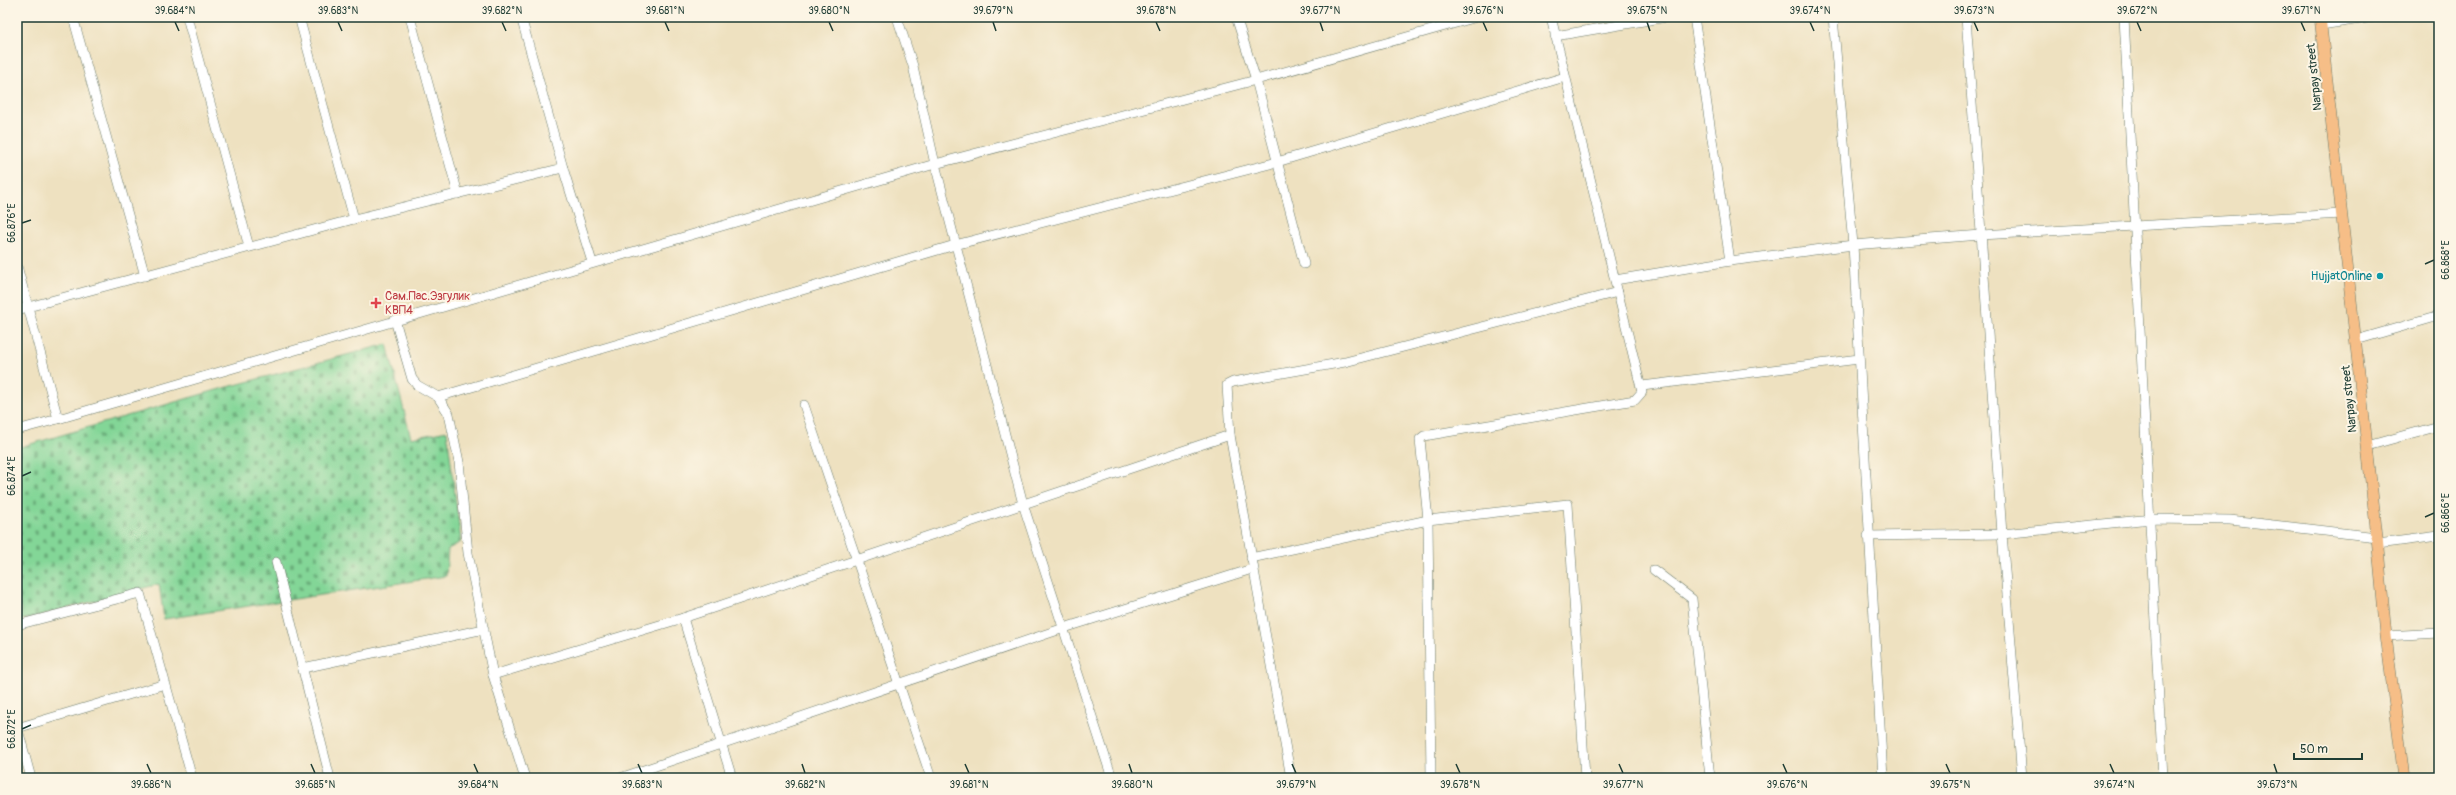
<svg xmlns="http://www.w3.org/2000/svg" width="2456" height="795" font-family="Pangolin,sans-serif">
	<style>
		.cemetery { fill: url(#cemetery-stones); stroke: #518a66 }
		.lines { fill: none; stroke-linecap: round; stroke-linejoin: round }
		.minor-casing { stroke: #677665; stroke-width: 10 }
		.major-casing { stroke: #677665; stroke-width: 12 }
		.minor { stroke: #fff; stroke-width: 9 }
		.major { stroke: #f6be87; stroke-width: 11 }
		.ticks { fill: none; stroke: #1f3d34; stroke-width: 1.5 }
		.culture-dot { fill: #0f9aa8; stroke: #fcf5e5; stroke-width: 1.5 }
		.health-dot { fill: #e0444e; stroke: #fcf5e5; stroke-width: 1.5 }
		.labels { text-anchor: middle; stroke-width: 4; stroke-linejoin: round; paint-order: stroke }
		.street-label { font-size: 12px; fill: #1f3d34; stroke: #fcf5e5 }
		.culture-label { font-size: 12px; fill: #0d838f; stroke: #fcf5e5; text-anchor: end }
		.health-label { font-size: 12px; fill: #be3a42; stroke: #fcf5e5; text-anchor: start }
		.neatline { fill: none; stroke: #1f3d34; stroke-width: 1.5 }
		.ticks-label { font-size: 10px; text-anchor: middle; fill: #1f3d34 }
	</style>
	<defs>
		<pattern id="cemetery-stones" width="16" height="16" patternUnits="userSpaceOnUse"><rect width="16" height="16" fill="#83d697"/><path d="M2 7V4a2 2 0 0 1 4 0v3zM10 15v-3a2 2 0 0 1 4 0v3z" fill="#6baf7c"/></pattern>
	</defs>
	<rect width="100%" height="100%" fill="#fcf5e5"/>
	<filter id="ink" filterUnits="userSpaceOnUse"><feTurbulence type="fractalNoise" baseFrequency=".025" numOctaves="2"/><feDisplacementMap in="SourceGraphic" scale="8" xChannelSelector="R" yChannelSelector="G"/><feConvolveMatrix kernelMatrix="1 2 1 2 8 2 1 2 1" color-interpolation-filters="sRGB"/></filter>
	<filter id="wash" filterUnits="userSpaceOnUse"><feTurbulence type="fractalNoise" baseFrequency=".012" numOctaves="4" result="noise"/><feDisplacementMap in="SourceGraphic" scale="16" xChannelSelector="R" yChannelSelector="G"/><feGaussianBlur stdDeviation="0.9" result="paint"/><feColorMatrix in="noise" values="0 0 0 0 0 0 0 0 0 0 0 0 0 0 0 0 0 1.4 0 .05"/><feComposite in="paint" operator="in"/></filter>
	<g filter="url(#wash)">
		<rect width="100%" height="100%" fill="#eee1c0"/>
		<path class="cemetery" d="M387,344L411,438L447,431L461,542L448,549L446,576L164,619L159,584L22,620L17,576V448L213,391Z"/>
	</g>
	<g filter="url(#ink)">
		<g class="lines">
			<g class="minor-casing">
				<g id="minor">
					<path d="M73,17L145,276"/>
					<path d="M187,17L249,247"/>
					<path d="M299,17L354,219"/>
					<path d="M410,17L458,194"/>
					<path d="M521,17L563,168L592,262"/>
					<path d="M897,17L913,66L935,164L1023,504L1112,778"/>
					<path d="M1236,17L1256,80L1304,264"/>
					<path d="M1694,17L1730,261"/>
					<path d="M1833,17L1853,245L1883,778"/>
					<path d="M1966,17L2002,534L2022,778"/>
					<path d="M2124,17C2135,271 2152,524 2163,778"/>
					<path d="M2321,25L2374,17"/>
					<path d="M1555,36L1667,17"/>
					<path d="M17,266L58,419L935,164L1256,80L1477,17"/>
					<path d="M1615,280L1730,261L1853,245L1981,235L2342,214"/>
					<path d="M17,310L354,219L563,168"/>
					<path d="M395,320L412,379L417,385L438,397L449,414L459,462L468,553L493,675L525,778"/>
					<path d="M2356,340L2439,316"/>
					<path d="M1642,386L1859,359"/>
					<path d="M438,397L955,245L1277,162L1565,77"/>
					<path d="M804,405L931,778"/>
					<path d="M17,430L58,419"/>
					<path d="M2367,446L2439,426"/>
					<path d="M1868,536L2002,534L2152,519L2230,520L2377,537"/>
					<path d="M2378,544L2439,536"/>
					<path d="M1251,558L1428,520L1568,504L1585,778"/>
					<path d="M276,562L330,778"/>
					<path d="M1654,570L1692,599L1710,778"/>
					<path d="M683,618L732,778"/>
					<path d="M17,625L140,593L192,778"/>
					<path d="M2386,636L2439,633"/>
					<path d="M303,668L484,629"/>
					<path d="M493,675L683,618L1230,435"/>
					<path d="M17,726L31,778"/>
					<path d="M17,728L165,684"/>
					<path d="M620,778L1064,628L1252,569"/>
					<path d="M1291,778L1230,435L1227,385L1233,382L1345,362L1618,292"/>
					<path d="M1431,778L1428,520L1420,439L1424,436L1635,400L1642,392L1551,17"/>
				</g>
			</g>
			<g class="major-casing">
				<path id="major" d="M2320,17L2377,537L2386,636L2404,778"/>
			</g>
			<use href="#minor" class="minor"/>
			<use href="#major" class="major"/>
		</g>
	</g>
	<path class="ticks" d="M175,22L179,31M338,22L342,31M502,22L506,31M665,22L669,31M829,22L833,31M993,22L996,31M1156,22L1160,31M1320,22L1323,31M1483,22L1487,31M1647,22L1650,31M1810,22L1814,31M1974,22L1978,31M2137,22L2141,31M2301,22L2305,31M22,223L31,220M2425,264L2434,260M22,476L31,472M2425,517L2434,513M22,729L31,725M147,764L151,773M311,764L315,773M474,764L478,773M638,764L642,773M802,764L805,773M965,764L969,773M1129,764L1132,773M1292,764L1296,773M1456,764L1460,773M1619,764L1623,773M1783,764L1787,773M1946,764L1950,773M2110,764L2114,773M2274,764L2277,773"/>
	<circle class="culture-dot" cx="2380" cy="276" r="4"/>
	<path class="health-dot" d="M374 297h4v4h4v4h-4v4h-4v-4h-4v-4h4z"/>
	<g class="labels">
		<g class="street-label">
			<text transform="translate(2314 77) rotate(-96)" y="4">Narpay street</text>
			<text transform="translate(2349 399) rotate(-96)" y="4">Narpay street</text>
		</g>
		<g class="culture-label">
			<text x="2372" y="280">HujjatOnline</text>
		</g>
		<g class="health-label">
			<text x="385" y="300">Сам.Пас.Эзгулик<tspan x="385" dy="14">КВП4</tspan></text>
		</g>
	</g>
	<rect width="2456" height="795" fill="none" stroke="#fcf5e5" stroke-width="44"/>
	<path d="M2294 753v6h68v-6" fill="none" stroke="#1f3d34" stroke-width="2"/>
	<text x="2300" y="753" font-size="12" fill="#1f3d34" stroke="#fcf5e5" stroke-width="3" paint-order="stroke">50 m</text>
	<rect x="22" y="22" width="2412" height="751" class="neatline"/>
	<g class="ticks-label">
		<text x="175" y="14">39.684°N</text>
		<text x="338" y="14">39.683°N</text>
		<text x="502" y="14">39.682°N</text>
		<text x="665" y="14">39.681°N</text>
		<text x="829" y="14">39.680°N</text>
		<text x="993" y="14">39.679°N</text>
		<text x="1156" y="14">39.678°N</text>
		<text x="1320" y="14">39.677°N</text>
		<text x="1483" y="14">39.676°N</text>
		<text x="1647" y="14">39.675°N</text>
		<text x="1810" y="14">39.674°N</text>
		<text x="1974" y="14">39.673°N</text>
		<text x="2137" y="14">39.672°N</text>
		<text x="2301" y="14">39.671°N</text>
		<text transform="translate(11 223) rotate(-90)" y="4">66.876°E</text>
		<text transform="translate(2445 260) rotate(-90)" y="4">66.868°E</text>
		<text transform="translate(11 476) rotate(-90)" y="4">66.874°E</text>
		<text transform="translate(2445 513) rotate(-90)" y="4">66.866°E</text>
		<text transform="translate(11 729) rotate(-90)" y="4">66.872°E</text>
		<text x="151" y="788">39.686°N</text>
		<text x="315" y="788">39.685°N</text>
		<text x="478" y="788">39.684°N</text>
		<text x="642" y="788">39.683°N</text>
		<text x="805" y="788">39.682°N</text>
		<text x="969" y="788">39.681°N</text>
		<text x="1132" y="788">39.680°N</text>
		<text x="1296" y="788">39.679°N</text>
		<text x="1460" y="788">39.678°N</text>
		<text x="1623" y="788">39.677°N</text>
		<text x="1787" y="788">39.676°N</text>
		<text x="1950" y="788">39.675°N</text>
		<text x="2114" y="788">39.674°N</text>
		<text x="2277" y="788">39.673°N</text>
	</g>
</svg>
